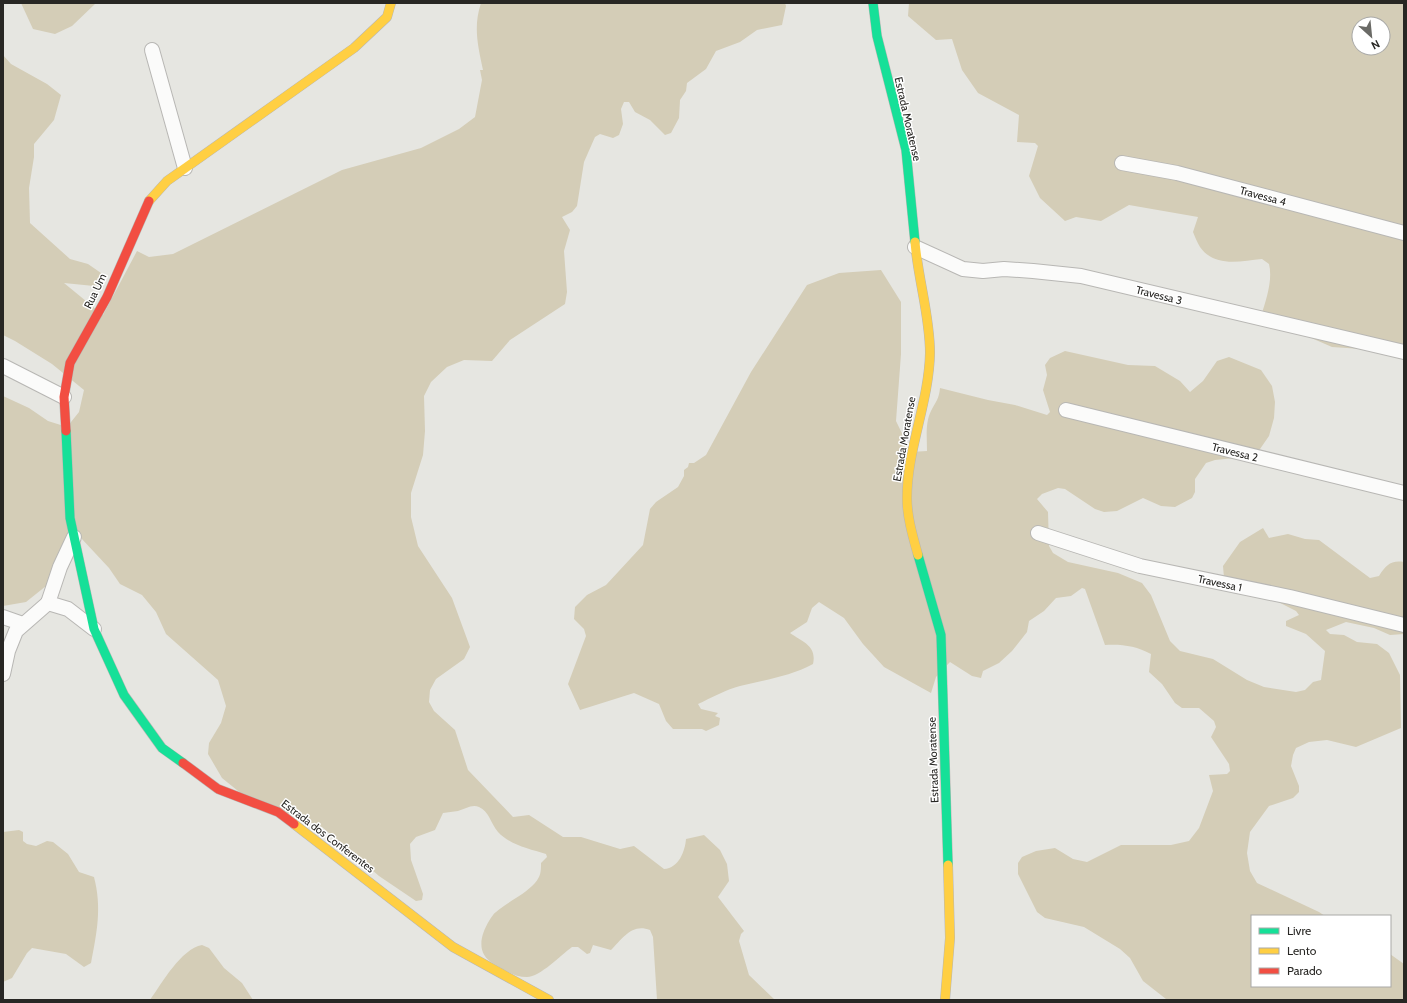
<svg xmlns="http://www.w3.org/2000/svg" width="1407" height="1003" font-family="Cabin,sans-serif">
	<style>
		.green { fill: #d4cdb7; fill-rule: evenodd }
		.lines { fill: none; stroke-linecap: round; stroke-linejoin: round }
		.street-casing { stroke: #b8b7b4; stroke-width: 16 }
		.fast-casing { stroke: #b8b7b4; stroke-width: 10 }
		.slow-casing { stroke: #b8b7b4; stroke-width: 10 }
		.jam-casing { stroke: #b8b7b4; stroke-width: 10 }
		.street { stroke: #fbfbfa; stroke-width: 14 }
		.fast { stroke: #16e098; stroke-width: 9 }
		.slow { stroke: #ffcf43; stroke-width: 9 }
		.jam { stroke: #f24e42; stroke-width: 9 }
		.labels { text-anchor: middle; stroke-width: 3; stroke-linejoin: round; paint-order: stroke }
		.street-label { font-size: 11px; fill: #282724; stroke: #fff }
	</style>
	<rect width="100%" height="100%" fill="#e6e6e1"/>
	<g class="green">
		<path d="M21,3H96L72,26L55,34L33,29Z"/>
		<path d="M481,3H785L786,6L782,25L757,30L740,42L716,51L706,69L687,83L686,91L680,100L679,118L671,133L665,135L650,120L635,112L629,102H624L621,109L623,124L619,135L613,138L600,134L595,137L584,162L577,206L572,212L562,217L570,230L564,251L567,292L565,304L510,340L492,361L464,360L447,367L431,382L424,396L425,431L423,455L411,493V517L418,546L452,598L470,647L464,659L436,679L430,690L429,702L434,711L455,730L468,770L513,817L529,815L563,837H581L620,849L634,846L664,869C679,868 685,851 686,839L704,835L720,850L727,864L729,881L718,897L744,931L741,934L739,941L749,975L775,1000H657L653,937L650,930C632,923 623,938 611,950L593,945L590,953L587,954L578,947H572C561,955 540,977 527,977C514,977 505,970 494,964C476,954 480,936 489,921C491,918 493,914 496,912C509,901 524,895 535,883C541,876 541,871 541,863L547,857L546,854C529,849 510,845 498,832C491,824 489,811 479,807C472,804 465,809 458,811C453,812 448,812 443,813L435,830L416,837L410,844L411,860L423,894L422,900L416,901L379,876L322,827L243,795L222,778L208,754L209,743L221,723L226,706L218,680L166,634L156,612L142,595L120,584L109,568L81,538L51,582L26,602L3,606V396L29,408L48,421L67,427L79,412L84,390L52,364L15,341L3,335V55L11,64L47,84L61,95L54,120L34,144V157L29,188L30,223L70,259L88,264L101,273V280L94,286L64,283L103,315L137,251L149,257L173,254L342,170L421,148L459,129L475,117L482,80L480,70H483C478,46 473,27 481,3Z"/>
		<path d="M909,3H1404V348L1391,351L1332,347L1261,316C1266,300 1273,280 1269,264L1262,259C1240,261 1215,268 1200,247C1197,242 1195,237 1193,232L1198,217L1129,205L1101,221L1076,217L1065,221L1040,198L1029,176L1038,146L1035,143L1017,142L1019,115L978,93L962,70L952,39L936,40L908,16ZM1359,24H1383V48H1359Z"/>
		<path d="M881,270L901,302V354L896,421L911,452L927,451C927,438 925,423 931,411C936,401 939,399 940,388L988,400L1015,405L1047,415L1050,412L1043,390L1047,375L1045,365L1050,358L1065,351L1128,365L1155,366L1180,381L1190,392L1203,381L1217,361L1229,357L1261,370L1272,386L1275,402L1274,418L1269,436L1260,449L1245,457L1215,460L1206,463L1195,479V492L1192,498L1175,507L1161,506L1143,498L1117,511L1104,512L1095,509L1065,489L1058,488L1042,494L1037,499L1048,512L1049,546L1053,553L1068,562L1118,573L1142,583L1151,595L1170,641L1180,651L1213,659L1247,680L1264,687L1296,692L1305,690L1313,682L1321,680L1325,651L1306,634L1286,626V621L1299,615L1296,611L1259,592L1224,578L1223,566L1240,542L1263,528L1269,538L1288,534L1305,539L1319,540L1370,578L1379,576C1386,565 1391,560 1404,562V634L1390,635L1374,628L1346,622L1326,630L1330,634L1344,635L1357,642L1377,644L1389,653L1400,675L1401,728L1356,747L1327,740L1309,742L1296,748L1293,755L1291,766L1299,786V792L1293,798L1269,806L1250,832L1247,853L1250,871L1257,883L1319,912L1325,916H1252V986H1390V954L1404,964V1000H1171L1166,999L1143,981L1130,958L1120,949L1084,927L1045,918L1037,912L1018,874V863L1022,857L1036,851L1055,848L1073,859L1087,862L1121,845H1171L1189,841L1199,828L1213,791L1209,775L1227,774L1230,771L1229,764L1211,737L1216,727L1214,721L1199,708H1182L1175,703L1162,684L1149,672L1151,654C1136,646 1122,644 1105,645L1085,589L1082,588L1071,596L1056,598L1044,611L1029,621L1027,632L1012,651L999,663L983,671L981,678L972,676L950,662L936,677L931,693L884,667L863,644L844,618L819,602L812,608L807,622L790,633C803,642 817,646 813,664C791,676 765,680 740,686C727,689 711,698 698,704L701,709L718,713L715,716L720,718L719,725L706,731L702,729H673L666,721L659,704L634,693L580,710L568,684L586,636L584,629L574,619L575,607L587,595L606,585L643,545L650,509L656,502L678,487L684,476V470L688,467L689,463H694L706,455L751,372L807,285L839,273Z"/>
		<path d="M19,830L23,832V841L27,844L36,846L47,841L53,842L68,854L79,872L94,877C102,908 97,932 91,963L84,967L66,954L32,948L27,953L12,978L3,982V832Z"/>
		<path d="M202,945L209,948L224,968L242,983L253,1000H150C162,983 181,949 202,945Z"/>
	</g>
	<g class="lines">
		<g class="street-casing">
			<g id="street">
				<path d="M152,50L185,168"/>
				<path d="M1122,163L1177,173L1404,233"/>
				<path d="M915,247L963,269L983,271L1004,269L1033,271L1081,276L1404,352"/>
				<path d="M3,366L64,397"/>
				<path d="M1066,410L1404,493"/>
				<path d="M1038,533L1140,566L1290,597L1404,625"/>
				<path d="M48,603L60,567L74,537"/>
				<path d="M48,603L68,609L94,629"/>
				<path d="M3,617L23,624"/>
				<path d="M3,674L8,651L16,631L48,603"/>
			</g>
		</g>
		<g class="fast-casing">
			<g id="fast">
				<path d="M873,3L877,36L906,150L915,242"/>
				<path d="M66,431L70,518L94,629L124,695L162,748L183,763"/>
				<path d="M918,555L941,635L948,865"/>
			</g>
		</g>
		<g class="slow-casing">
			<g id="slow">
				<path d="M149,201L167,181L354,48L387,17L391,3"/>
				<path d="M915,242C918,279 930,316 930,353C929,402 907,449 907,498C907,517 913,537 918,555"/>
				<path d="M294,824L453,947L549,1000"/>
				<path d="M945,1000L950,938L948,865"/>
			</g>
		</g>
		<g class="jam-casing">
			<g id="jam">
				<path d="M66,431L64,397L70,363L107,297L149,201"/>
				<path d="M183,763L218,789L278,812L294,824"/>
			</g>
		</g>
		<use href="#street" class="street"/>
		<use href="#fast" class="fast"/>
		<use href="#slow" class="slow"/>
		<use href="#jam" class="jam"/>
	</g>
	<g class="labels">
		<g class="street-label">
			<text transform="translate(908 119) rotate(77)" y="4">Estrada Moratense</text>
			<text transform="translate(1263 196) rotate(15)" y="4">Travessa 4</text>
			<text transform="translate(95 291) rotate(-64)" y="4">Rua Um</text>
			<text transform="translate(1159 295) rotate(14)" y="4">Travessa 3</text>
			<text transform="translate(904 439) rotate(-80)" y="4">Estrada Moratense</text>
			<text transform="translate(1235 452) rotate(14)" y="4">Travessa 2</text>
			<text transform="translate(1220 583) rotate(12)" y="4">Travessa 1</text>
			<text transform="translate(933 760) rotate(-92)" y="4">Estrada Moratense</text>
			<text transform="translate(328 836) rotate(37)" y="4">Estrada dos Conferentes</text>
		</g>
	</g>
	<rect width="1407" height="1003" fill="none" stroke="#282724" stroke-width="8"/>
	<rect x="1251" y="915" width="140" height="72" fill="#ffffff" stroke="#a9a9a7"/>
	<rect x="1259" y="928" width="20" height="6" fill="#16e098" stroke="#a9a9a7"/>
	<text x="1287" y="935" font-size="12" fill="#282724">Livre</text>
	<rect x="1259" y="948" width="20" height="6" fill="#ffcf43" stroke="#a9a9a7"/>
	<text x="1287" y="955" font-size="12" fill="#282724">Lento</text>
	<rect x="1259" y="968" width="20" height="6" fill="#f24e42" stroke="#a9a9a7"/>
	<text x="1287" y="975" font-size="12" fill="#282724">Parado</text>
	<g transform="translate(1371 36) rotate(153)"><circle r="19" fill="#ffffff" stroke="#a9a9a7"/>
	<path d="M0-3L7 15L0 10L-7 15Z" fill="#6a6a66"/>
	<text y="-6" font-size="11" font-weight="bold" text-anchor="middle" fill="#282724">N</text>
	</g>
</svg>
